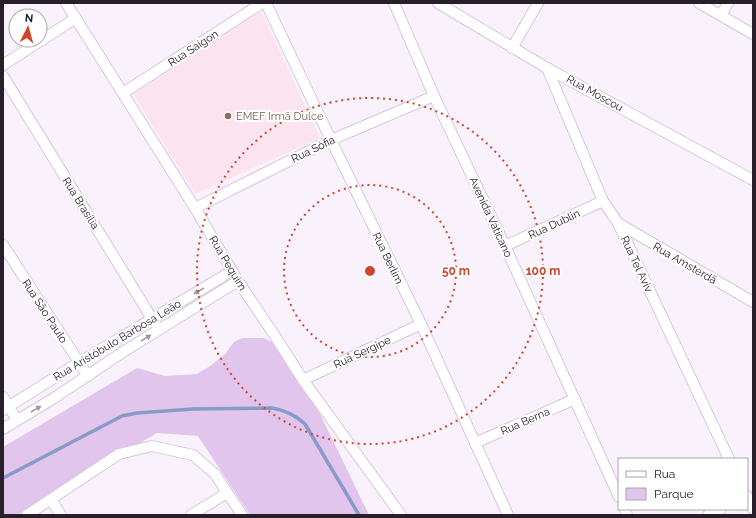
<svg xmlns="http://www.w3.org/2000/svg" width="756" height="518" font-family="Raleway,sans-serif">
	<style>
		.education { fill: #fbe4ef }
		.green { fill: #e1c5ec }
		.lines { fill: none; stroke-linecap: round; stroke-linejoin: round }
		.stream { stroke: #869bc7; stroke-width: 3.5 }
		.minor-casing { stroke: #d7c5df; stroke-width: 12 }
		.minor { stroke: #fff; stroke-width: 10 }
		.oneway { fill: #9e9b9f }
		.ring { fill: none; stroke: #d0452a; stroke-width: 2; stroke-dasharray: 2 4 }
		.education-dot { fill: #8d6e63; stroke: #fff; stroke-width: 1.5 }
		.labels { text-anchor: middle; stroke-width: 4; stroke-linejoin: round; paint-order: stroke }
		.street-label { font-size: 11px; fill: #27202a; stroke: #fff }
		.education-label { font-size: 11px; fill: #785e54; stroke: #fff; text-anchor: start }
		.centre { fill: #d0452a; stroke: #fff; stroke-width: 2 }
		.ring-label { font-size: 12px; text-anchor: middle; font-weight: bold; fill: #d0452a; stroke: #fff; stroke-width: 4; stroke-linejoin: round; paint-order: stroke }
	</style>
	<rect width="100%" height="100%" fill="#f9f2fd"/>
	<path class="education" d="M261,11L320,138L195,194L133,94Z"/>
	<path class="green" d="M242,338H264L290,352L369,515H250L198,436L157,433L18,515H3V447L137,368L165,376L197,374L210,366L225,354L234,342Z"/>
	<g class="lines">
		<path class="stream" d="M3,478L122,416L137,413L193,409L272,408C285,410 295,415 305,424L359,515"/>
		<g class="minor-casing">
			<g id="minor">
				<path d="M66,3L195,208L238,281L275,336L303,380L401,515"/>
				<path d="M266,3L331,140L421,324L508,515"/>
				<path d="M394,3L434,96L505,246L619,497"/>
				<path d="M438,3L547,68L753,180"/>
				<path d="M699,3L753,34"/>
				<path d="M721,15L728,3"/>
				<path d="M512,48L538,3"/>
				<path d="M3,65L76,18"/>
				<path d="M547,68L603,201L618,223L729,459"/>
				<path d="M3,76L159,330"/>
				<path d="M123,93L262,3"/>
				<path d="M195,208L331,140L434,96"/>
				<path d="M618,223L753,302"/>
				<path d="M3,245L88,376"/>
				<path d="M505,246L603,201"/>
				<path d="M303,380L421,324"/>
				<path d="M3,397L17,420"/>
				<path d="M3,410L78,363L232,271"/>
				<path d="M3,429L54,398L126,350L238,281"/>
				<path d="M475,443L575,399"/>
				<path d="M747,496L753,509"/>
				<path d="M51,500L61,515"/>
				<path d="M625,509L627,515"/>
				<path d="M27,515L119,454L152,446L193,455L215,474L242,515"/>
				<path d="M191,515L227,493"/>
				<path d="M708,515L721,509"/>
			</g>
		</g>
		<use href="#minor" class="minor"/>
	</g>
	<defs><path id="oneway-solid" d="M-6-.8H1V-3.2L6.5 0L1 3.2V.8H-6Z"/></defs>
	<g class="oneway">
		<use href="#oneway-solid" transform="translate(199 291) rotate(149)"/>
		<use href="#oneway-solid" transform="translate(146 338) rotate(-32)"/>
		<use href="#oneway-solid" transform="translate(36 409) rotate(-31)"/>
	</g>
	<g class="ring">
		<circle cx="370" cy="271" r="86"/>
		<circle cx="370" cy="271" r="173"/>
	</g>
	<circle class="education-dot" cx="228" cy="116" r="4"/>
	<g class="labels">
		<g class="street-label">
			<text transform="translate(193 48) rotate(-33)" y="4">Rua Saigon</text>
			<text transform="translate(595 93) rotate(29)" y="4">Rua Moscou</text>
			<text transform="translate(313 149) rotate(-26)" y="4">Rua Sófia</text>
			<text transform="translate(81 203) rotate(58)" y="4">Rua Brasília</text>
			<text transform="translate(491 217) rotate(65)" y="4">Avenida Vaticano</text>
			<text transform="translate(554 224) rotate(-25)" y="4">Rua Dublin</text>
			<text transform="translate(388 258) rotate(64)" y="4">Rua Berlim</text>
			<text transform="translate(228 263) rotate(59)" y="4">Rua Pequim</text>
			<text transform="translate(685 263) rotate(30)" y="4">Rua Amsterdã</text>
			<text transform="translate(637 264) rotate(65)" y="4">Rua Tel Aviv</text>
			<text transform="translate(45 311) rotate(57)" y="4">Rua São Paulo</text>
			<text transform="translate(117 340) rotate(-31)" y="4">Rua Aristóbulo Barbosa Leão</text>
			<text transform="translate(362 352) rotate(-25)" y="4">Rua Sergipe</text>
			<text transform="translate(525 421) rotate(-24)" y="4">Rua Berna</text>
		</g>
		<g class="education-label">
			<text x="236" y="120">EMEF Irmã Dulce</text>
		</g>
	</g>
	<circle cx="370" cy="271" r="6" class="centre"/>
	<g class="ring-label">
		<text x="456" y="275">50 m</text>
		<text x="543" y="275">100 m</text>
	</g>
	<rect width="756" height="518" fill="none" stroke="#27202a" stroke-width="8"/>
	<rect x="618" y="458" width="130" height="52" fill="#ffffff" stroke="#a9a6aa"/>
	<rect x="626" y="471" width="20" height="6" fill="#ffffff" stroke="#a9a6aa"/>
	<text x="654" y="478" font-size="12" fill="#27202a">Rua</text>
	<rect x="626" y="488" width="20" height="12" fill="#e1c5ec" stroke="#a9a6aa"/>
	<text x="654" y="498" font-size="12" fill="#27202a">Parque</text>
	<g transform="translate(28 28) rotate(6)"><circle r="19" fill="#ffffff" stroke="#a9a6aa"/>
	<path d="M0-3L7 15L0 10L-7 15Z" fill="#d0452a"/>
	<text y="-6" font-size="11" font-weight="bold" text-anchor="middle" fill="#27202a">N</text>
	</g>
</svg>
